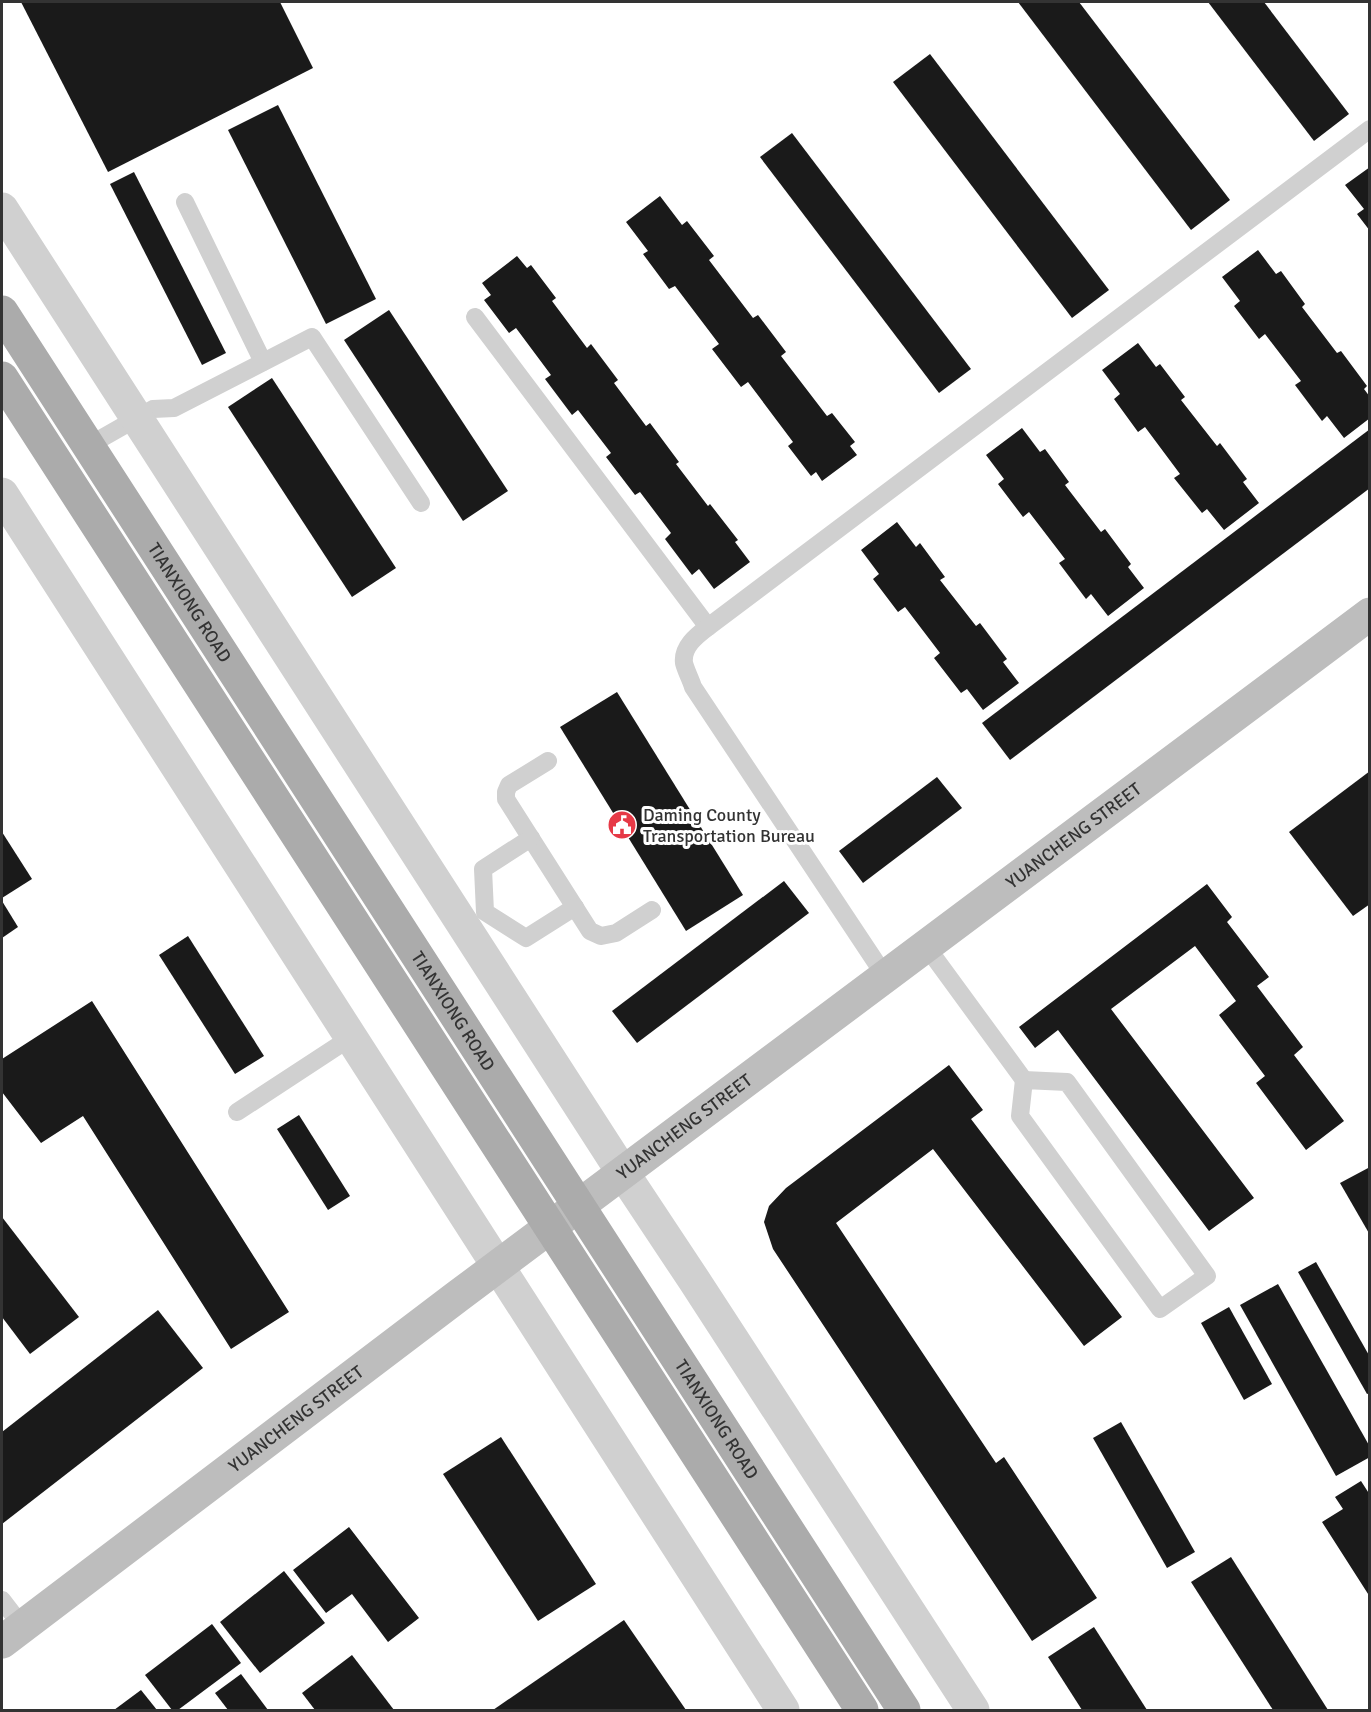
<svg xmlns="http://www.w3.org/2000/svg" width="1371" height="1712" font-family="Signika,sans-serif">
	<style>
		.building { fill: #1a1a1a }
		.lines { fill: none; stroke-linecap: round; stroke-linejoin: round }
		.lane { stroke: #d0d0d0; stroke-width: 18 }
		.street { stroke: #d0d0d0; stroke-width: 33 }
		.secondary { stroke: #bdbdbd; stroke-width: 33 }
		.primary { stroke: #ababab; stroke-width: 33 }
		.labels { text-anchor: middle; stroke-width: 6; stroke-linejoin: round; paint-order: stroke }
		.street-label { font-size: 18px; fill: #333; stroke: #fff }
		.poi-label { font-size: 18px; fill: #333; stroke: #fff; text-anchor: start }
	</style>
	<rect width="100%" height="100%" fill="#fff"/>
	<g class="building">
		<path d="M21,2H280L313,68L108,172Z"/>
		<path d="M1018,2H1079L1230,200L1191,230Z"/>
		<path d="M1208,2H1264L1349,114L1314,141Z"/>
		<path d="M930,54L1109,290L1072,318L893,82Z"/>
		<path d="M278,105L376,299L326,324L228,130Z"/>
		<path d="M792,133L971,369L939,393L760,157Z"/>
		<path d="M1370,167V231L1357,214L1364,209L1345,185Z"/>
		<path d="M134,172L226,353L202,365L110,184Z"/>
		<path d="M660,196L682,225L687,221L714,256L709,260L753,318L758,315L786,352L781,356L827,416L832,413L855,442L850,446L857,455L822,481L816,472L811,476L788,446L793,442L748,382L741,387L712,349L719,344L675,286L669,289L643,254L648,251L626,222Z"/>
		<path d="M1258,250L1276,274L1281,271L1305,304L1302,307L1337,353L1341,351L1367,386L1364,389L1370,397V418L1344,438L1327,416L1322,421L1295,385L1301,381L1265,334L1259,339L1234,306L1240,301L1222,277Z"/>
		<path d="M517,256L527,268L531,265L556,298L552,301L587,348L591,344L618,380L614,383L646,426L650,423L679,462L676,464L708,506L710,504L738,540L735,542L750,562L714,589L699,569L692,575L665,539L671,533L640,492L635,495L606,457L611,453L578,410L572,415L545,379L551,375L516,328L509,333L484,300L491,295L482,283Z"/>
		<path d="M389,310L508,491L463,521L344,340Z"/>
		<path d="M1138,343L1156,367L1160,364L1185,397L1181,400L1217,446L1220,443L1247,479L1243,482L1259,503L1224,530L1207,509L1202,513L1174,478L1180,474L1145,427L1138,432L1114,399L1120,394L1102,370Z"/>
		<path d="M272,378L396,568L352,597L228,407Z"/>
		<path d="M1022,428L1040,452L1045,449L1069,482L1065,485L1101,532L1105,529L1131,564L1128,567L1144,588L1108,616L1091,594L1086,599L1059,563L1065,559L1029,512L1023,517L998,484L1004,479L986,455Z"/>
		<path d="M1370,429V488L1010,760L982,723Z"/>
		<path d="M897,522L916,547L920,543L945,577L940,580L976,626L980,623L1007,659L1003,662L1019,683L983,710L967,689L961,693L934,658L940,653L905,607L898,612L873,579L879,574L861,550Z"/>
		<path d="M617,692L743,895L686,931L560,727Z"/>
		<path d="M1370,771V904L1353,916L1289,832Z"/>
		<path d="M937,777L962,808L863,883L839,851Z"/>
		<path d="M2,832L32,879L2,898Z"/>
		<path d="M784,881L809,913L637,1043L612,1011Z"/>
		<path d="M1207,884L1232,917L1227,922L1269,977L1257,986L1303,1047L1294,1055L1344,1121L1306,1150L1256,1083L1265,1076L1219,1015L1236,1001L1195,946L1111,1009L1254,1198L1209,1231L1058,1030L1035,1048L1019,1027Z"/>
		<path d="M2,901L18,927L2,938Z"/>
		<path d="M188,936L264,1056L235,1074L159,955Z"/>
		<path d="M92,1001L289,1312L231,1349L83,1116L41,1143L2,1092V1059Z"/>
		<path d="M949,1065L983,1110L971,1119L1122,1317L1084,1346L933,1149L836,1223L996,1463L1004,1457L1097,1598L1032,1641L773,1249L764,1222L769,1206L786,1188Z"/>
		<path d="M299,1115L350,1196L328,1210L277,1129Z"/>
		<path d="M1370,1167V1235L1340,1183Z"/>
		<path d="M2,1217L79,1317L30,1354L2,1317Z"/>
		<path d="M1316,1262L1370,1357V1393L1367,1394L1298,1272Z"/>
		<path d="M1278,1284L1370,1447V1457L1336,1476L1240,1305Z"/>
		<path d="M1229,1307L1272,1384L1244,1400L1201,1323Z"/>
		<path d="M158,1310L203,1368L2,1524V1432Z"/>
		<path d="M1121,1422L1195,1552L1167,1568L1093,1438Z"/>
		<path d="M501,1437L596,1584L538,1621L443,1474Z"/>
		<path d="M1361,1481L1370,1495V1597L1322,1522L1343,1509L1335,1497Z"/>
		<path d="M349,1527L419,1618L388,1642L352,1594L326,1613L293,1570Z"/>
		<path d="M1231,1557L1328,1710H1273L1191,1582Z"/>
		<path d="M284,1571L325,1623L260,1673L220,1622Z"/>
		<path d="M624,1620L686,1710H493Z"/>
		<path d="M212,1624L241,1663L178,1710H172L145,1675Z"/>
		<path d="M1094,1627L1147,1710H1082L1048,1657Z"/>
		<path d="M352,1655L394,1710H315L302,1693Z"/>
		<path d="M241,1674L268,1710H228L215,1693Z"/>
		<path d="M141,1690L157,1710H114Z"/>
	</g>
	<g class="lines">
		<g class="lane">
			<path d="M185,202L263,362"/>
			<path d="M475,317L708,627"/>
			<path d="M88,446L153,409L174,408L312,337L421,503"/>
			<path d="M548,761L509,785L506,792V799L590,931L601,936L616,933L652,910"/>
			<path d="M531,838L483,869L485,912L526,938L575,907"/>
			<path d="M926,946L1024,1080"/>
			<path d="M885,976L693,687C691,680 686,671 684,663C682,647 696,636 708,627L1370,129"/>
			<path d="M1024,1080L1067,1082L1207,1276L1160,1309L1020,1116Z"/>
			<path d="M237,1112L350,1038"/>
			<path d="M2,1600L22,1626"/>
		</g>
		<g class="street">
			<path d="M2,209L623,1173L694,1280L973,1710"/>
			<path d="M2,494L783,1710"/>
		</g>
		<path class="secondary" id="s1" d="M2,1642L458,1296L1370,614"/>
		<g class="primary">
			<path id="s2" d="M2,312L904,1710"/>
			<path d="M2,378L862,1710"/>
		</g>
	</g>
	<defs>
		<g id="civic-disc" transform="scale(1.5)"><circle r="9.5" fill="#e63946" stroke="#fff"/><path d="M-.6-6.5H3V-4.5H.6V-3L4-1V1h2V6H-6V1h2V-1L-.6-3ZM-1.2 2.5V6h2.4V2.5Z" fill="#fff"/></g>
	</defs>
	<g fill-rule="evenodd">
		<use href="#civic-disc" x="622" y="825"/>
	</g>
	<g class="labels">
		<g class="street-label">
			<text dy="6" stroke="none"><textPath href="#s2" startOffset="346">TIANXIONG ROAD</textPath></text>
			<text dy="6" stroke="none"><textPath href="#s1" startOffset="1341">YUANCHENG STREET</textPath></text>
			<text dy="6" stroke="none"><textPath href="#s2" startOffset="832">TIANXIONG ROAD</textPath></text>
			<text dy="6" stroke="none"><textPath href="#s1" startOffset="855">YUANCHENG STREET</textPath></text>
			<text dy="6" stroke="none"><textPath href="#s1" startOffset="369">YUANCHENG STREET</textPath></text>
			<text dy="6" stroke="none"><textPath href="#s2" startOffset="1318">TIANXIONG ROAD</textPath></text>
		</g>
		<g class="poi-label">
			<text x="643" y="821">Daming County<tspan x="643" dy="21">Transportation Bureau</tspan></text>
		</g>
	</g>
	<rect width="1371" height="1712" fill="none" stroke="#333333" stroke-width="6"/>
</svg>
